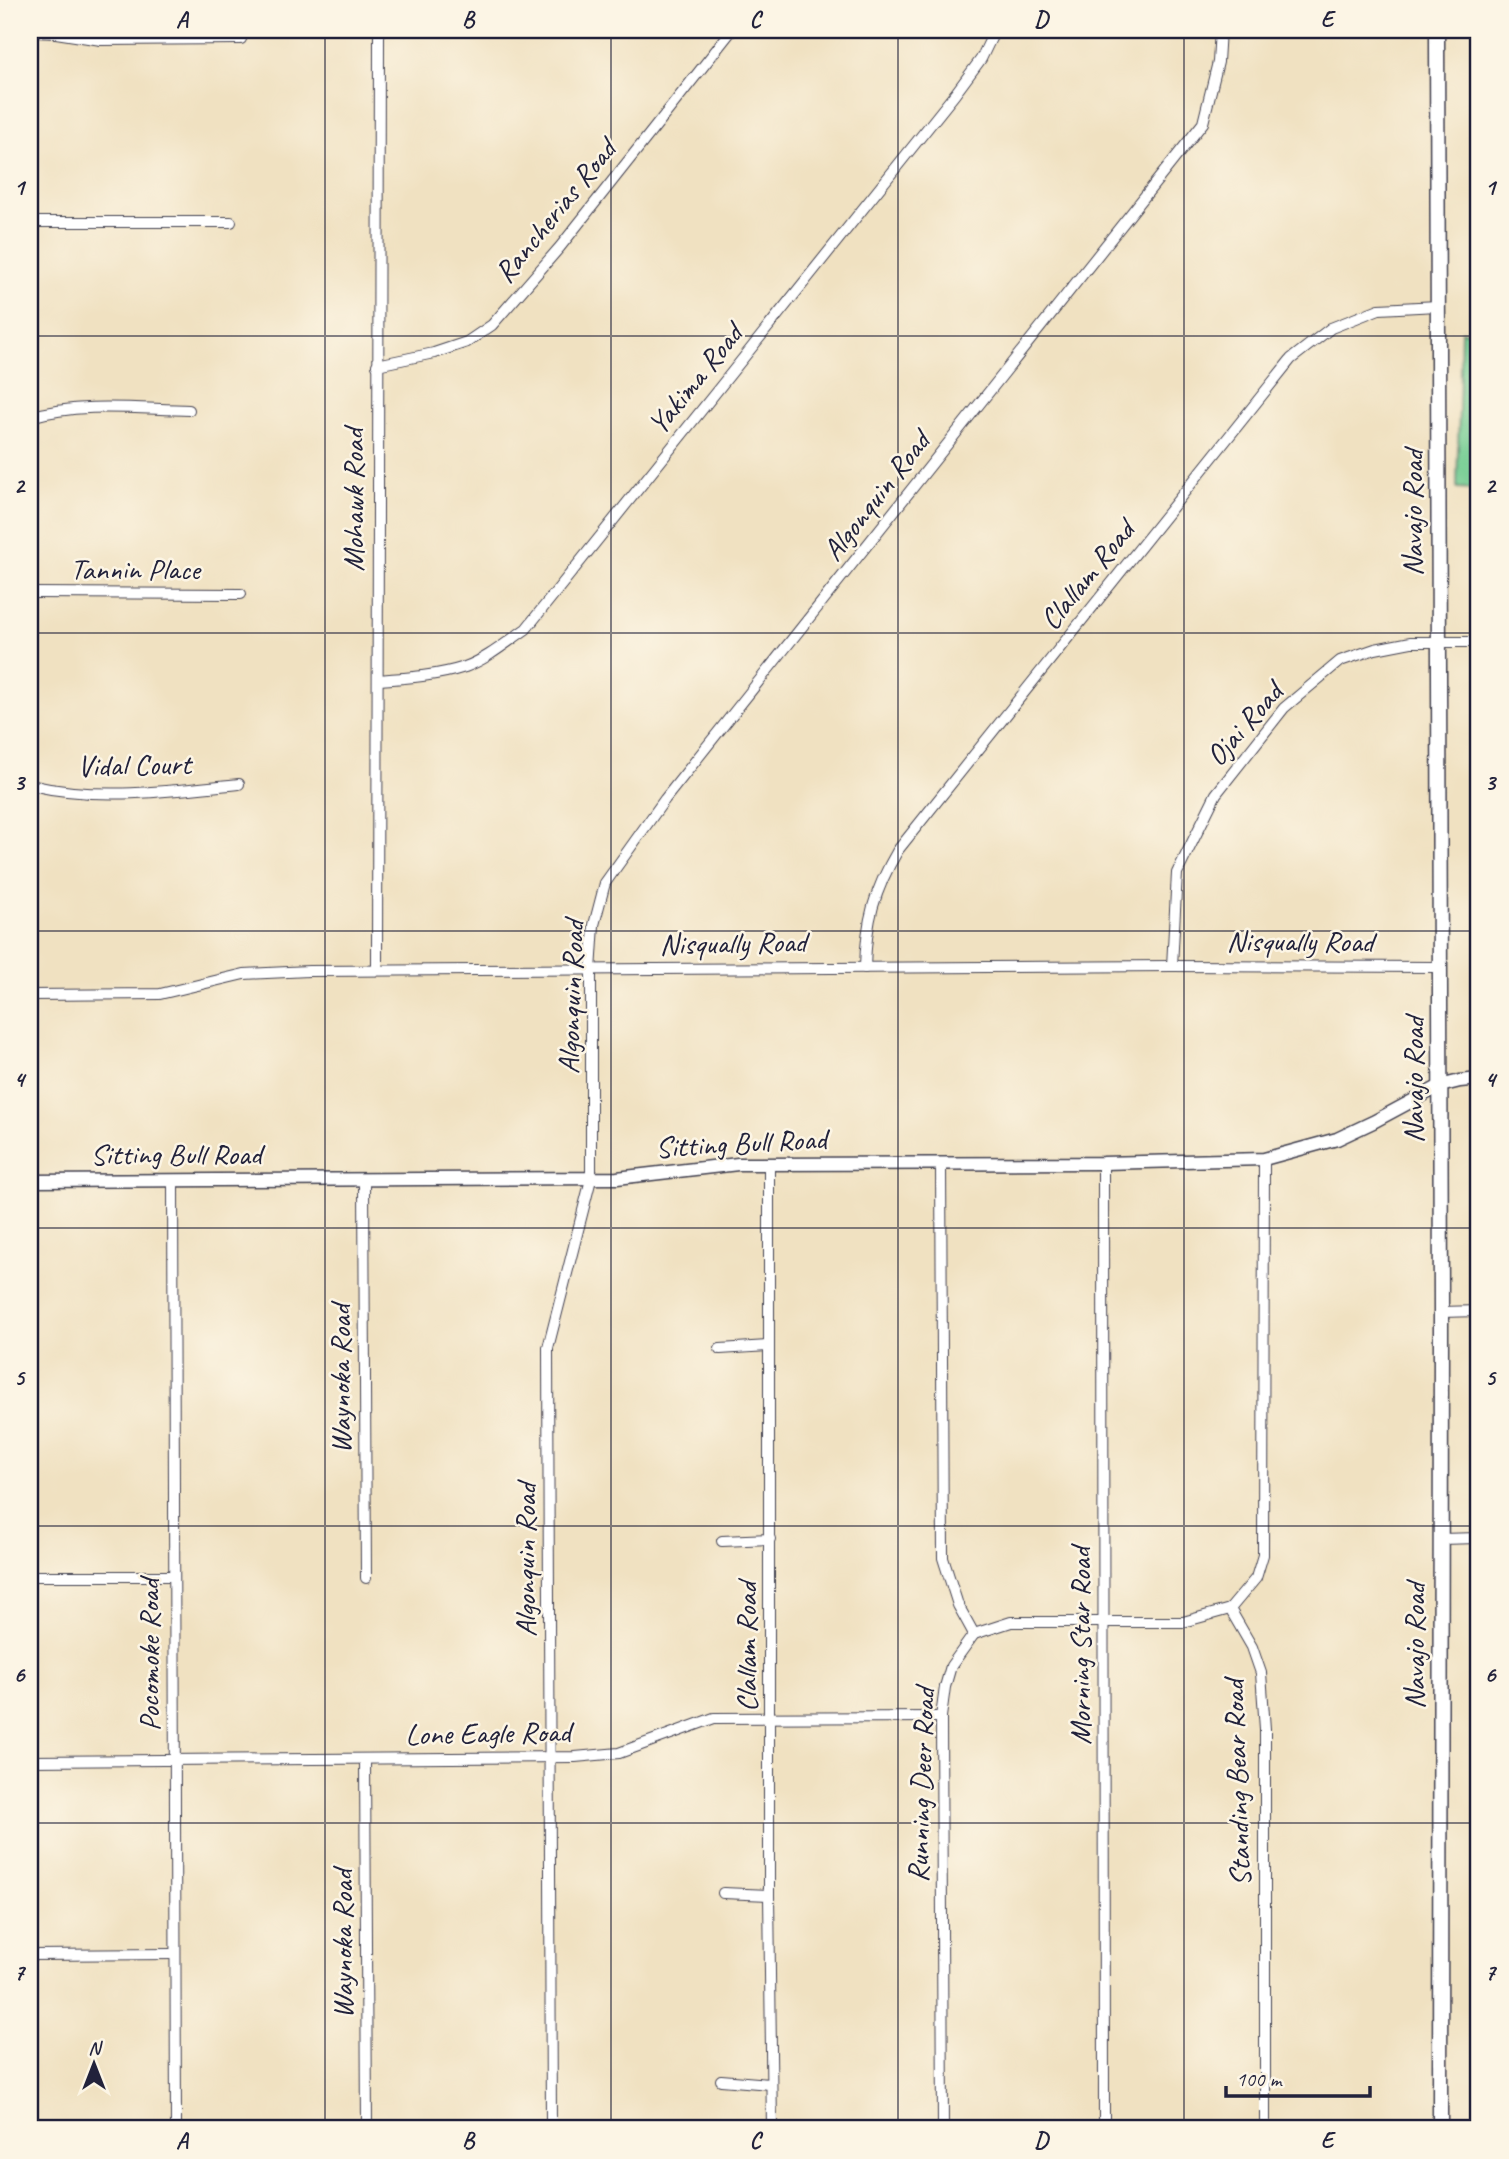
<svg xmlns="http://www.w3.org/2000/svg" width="1509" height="2159" font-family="Caveat,sans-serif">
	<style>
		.green { fill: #72cc92; stroke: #4a7766; stroke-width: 2 }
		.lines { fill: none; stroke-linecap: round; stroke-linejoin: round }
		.minor-casing { stroke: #413f4f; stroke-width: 12 }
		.tertiary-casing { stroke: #413f4f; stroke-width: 15 }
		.secondary-casing { stroke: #413f4f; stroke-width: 17 }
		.minor { stroke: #fff; stroke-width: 10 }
		.tertiary { stroke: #fff; stroke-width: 12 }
		.secondary { stroke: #fff; stroke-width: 14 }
		.grid { fill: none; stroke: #22223b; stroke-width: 2; stroke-opacity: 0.55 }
		.labels { text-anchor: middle; stroke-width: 5; stroke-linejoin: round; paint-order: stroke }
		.street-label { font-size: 30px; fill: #22223b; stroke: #fcf5e5 }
		.neatline { fill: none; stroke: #22223b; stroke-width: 2.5 }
		.grid-label { font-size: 23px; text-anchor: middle; font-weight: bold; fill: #22223b }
	</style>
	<rect width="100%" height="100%" fill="#fcf5e5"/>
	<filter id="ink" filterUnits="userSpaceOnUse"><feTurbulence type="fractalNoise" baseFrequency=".0143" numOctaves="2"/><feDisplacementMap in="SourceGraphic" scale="14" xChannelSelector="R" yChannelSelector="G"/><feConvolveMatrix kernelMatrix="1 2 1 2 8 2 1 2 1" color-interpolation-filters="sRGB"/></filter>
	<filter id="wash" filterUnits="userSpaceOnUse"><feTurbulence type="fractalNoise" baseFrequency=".00686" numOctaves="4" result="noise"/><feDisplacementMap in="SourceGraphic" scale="28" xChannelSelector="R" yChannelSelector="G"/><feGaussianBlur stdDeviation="1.57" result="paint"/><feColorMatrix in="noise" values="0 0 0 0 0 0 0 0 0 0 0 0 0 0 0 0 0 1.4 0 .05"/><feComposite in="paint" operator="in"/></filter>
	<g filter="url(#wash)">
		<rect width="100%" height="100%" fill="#f0e1c1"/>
		<path class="green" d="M1461,331L1479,332V489L1457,488Z"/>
	</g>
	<g filter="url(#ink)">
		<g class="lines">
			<g class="minor-casing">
				<g id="minor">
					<path d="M30,32L56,33L101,40L241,39"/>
					<path d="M30,222H231"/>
					<path d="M377,365L434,353L467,342L492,325L560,247L732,30"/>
					<path d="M30,417C81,402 137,409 189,410"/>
					<path d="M30,593L241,594"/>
					<path d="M378,680C407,678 437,676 465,667C487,659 507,642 526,629L955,94L981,59L995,30"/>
					<path d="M30,785C99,801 169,791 239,784"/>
					<path d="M1172,966L1177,873L1216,794L1284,708L1340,661L1375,649L1411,642H1479"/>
					<path d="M865,968C866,921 874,891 898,850L1291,359L1331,328L1379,309L1438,306"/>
					<path d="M377,970L379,30"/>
					<path d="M30,995L160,994L244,974L309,971L1172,966L1438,967"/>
					<path d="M941,1163L943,1558L958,1605L974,1634"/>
					<path d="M1103,1163L1104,2129"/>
					<path d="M769,1164V1895L772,2129"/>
					<path d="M364,1180L366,1578"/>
					<path d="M173,1181L176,2129"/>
					<path d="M1441,1312L1479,1311"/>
					<path d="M720,1349L768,1346"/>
					<path d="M1440,1539L1479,1538"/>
					<path d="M722,1541L770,1539"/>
					<path d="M30,1576H173"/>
					<path d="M1230,1609L1252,1647L1261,1673L1265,1729V2129"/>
					<path d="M1230,1609L1256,1578L1263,1555L1264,1159"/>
					<path d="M974,1634L1011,1622H1183L1230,1609"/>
					<path d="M365,1759L367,2129"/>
					<path d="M30,1761L575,1757L619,1753L714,1718L941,1717"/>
					<path d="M723,1893L769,1895"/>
					<path d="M30,1955L175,1954"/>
					<path d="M721,2080L770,2084"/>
					<path d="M551,2129L548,1348L591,1179V971L594,925L605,883L665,799L1203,123L1218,62L1220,30"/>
					<path d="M943,2129L941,1717L945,1687L951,1666L974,1634"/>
				</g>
			</g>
			<g class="tertiary-casing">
				<path id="tertiary" d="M30,1181L617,1178L738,1164L1103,1163L1264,1159L1337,1139L1373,1122L1440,1086L1460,1081L1479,1079"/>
			</g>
			<g class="secondary-casing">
				<path id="secondary" d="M1437,30L1441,1312L1440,2129"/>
			</g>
			<use href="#minor" class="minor"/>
			<use href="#tertiary" class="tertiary"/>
			<use href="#secondary" class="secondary"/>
		</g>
	</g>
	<path class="grid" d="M325,30V2129M611,30V2129M898,30V2129M1184,30V2129M30,336H1479M30,633H1479M30,931H1479M30,1228H1479M30,1526H1479M30,1823H1479"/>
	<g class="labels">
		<g class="street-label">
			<text transform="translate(555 211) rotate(-51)" y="10">Rancherias Road</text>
			<text transform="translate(695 379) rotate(-51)" y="10">Yakima Road</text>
			<text transform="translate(876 496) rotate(-52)" y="10">Algonquin Road</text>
			<text transform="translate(353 500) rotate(-90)" y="10">Mohawk Road</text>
			<text transform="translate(1412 513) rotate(-90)" y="10">Navajo Road</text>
			<text x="135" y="579">Tannin Place</text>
			<text transform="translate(1087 575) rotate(-51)" y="10">Clallam Road</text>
			<text transform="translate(1244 724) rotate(-49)" y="10">Ojai Road</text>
			<text transform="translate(134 765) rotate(-1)" y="10">Vidal Court</text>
			<text x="1300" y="951">Nisqually Road</text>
			<text transform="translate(733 943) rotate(-1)" y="10">Nisqually Road</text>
			<text transform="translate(571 997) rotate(-88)" y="10">Algonquin Road</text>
			<text transform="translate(1413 1080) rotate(-90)" y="10">Navajo Road</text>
			<text transform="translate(741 1143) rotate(-3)" y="10">Sitting Bull Road</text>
			<text x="176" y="1164">Sitting Bull Road</text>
			<text transform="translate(340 1379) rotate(-90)" y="10">Waynoka Road</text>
			<text transform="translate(525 1560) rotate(-90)" y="10">Algonquin Road</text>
			<text transform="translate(1080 1646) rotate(-90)" y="10">Morning Star Road</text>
			<text transform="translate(1414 1646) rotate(-90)" y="10">Navajo Road</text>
			<text transform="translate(746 1647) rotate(-90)" y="10">Clallam Road</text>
			<text transform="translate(149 1655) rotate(-90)" y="10">Pocomoke Road</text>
			<text transform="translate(488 1733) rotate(-1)" y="10">Lone Eagle Road</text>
			<text transform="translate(1237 1783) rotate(-92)" y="10">Standing Bear Road</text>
			<text transform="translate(921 1785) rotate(-88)" y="10">Running Deer Road</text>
			<text transform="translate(342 1944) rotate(-90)" y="10">Waynoka Road</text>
		</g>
	</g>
	<rect width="1509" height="2159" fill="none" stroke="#fcf5e5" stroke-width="77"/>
	<g transform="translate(94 2064)" stroke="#fcf5e5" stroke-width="5" paint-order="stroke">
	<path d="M0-5L12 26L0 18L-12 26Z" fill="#22223b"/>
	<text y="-10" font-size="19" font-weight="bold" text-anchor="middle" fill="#22223b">N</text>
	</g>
	<path d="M1226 2086v10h144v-10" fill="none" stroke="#22223b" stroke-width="3.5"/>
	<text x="1236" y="2086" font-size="21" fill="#22223b" stroke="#fcf5e5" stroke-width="5" paint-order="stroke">100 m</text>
	<rect x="38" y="38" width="1432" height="2082" class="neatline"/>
	<g class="grid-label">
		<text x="182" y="27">A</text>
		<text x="468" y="27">B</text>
		<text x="755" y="27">C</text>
		<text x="1041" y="27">D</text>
		<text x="1327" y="27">E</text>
		<text x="19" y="195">1</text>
		<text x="1490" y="195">1</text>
		<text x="19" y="493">2</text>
		<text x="1490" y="493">2</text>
		<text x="19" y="790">3</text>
		<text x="1490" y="790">3</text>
		<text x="19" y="1087">4</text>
		<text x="1490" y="1087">4</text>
		<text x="19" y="1385">5</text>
		<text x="1490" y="1385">5</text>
		<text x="19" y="1682">6</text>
		<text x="1490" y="1682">6</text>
		<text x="19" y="1980">7</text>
		<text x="1490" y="1980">7</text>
		<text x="182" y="2148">A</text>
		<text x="468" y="2148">B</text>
		<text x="755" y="2148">C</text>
		<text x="1041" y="2148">D</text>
		<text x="1327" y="2148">E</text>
	</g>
</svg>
